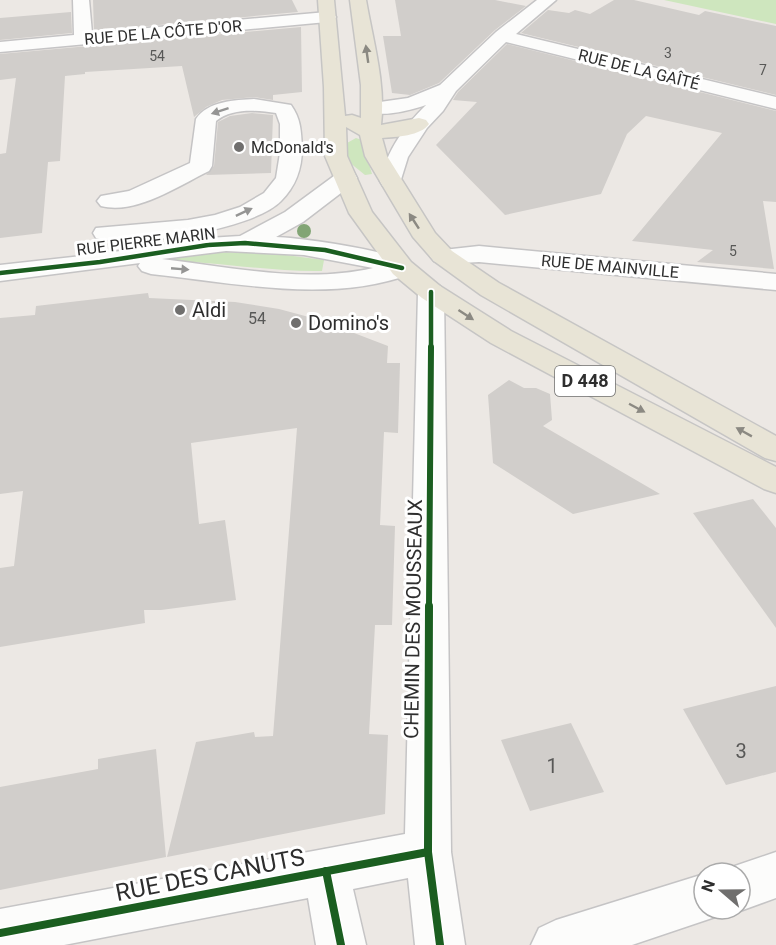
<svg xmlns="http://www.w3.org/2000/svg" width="776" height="945" font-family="Roboto,sans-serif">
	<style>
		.green { fill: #cee6be }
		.building { fill: #d1cecb }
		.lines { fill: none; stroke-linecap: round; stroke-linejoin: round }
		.minor-casing { stroke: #c5c4c5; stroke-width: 3 }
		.major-casing { stroke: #c6c5c4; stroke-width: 3 }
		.minor { fill: #fcfcfb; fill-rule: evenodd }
		.major { fill: #e8e4d6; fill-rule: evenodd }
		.cycleway-far2-casing { stroke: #fff; stroke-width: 8 }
		.cycleway-far1-casing { stroke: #fff; stroke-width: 10 }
		.cycleway-casing { stroke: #fff; stroke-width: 11 }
		.cycleway-far2 { stroke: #1b5e20; stroke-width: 4.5 }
		.cycleway-far1 { stroke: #1b5e20; stroke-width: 6 }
		.cycleway { stroke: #1b5e20; stroke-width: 8 }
		.tree { fill: #82a575 }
		.oneway { fill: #8b8982 }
		.oneway2 { fill: #959594 }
		.poi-dot { fill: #706f6e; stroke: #fff; stroke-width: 2 }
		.labels { text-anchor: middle; stroke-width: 6; stroke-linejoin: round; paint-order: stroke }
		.far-number-label { font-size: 14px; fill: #585857 }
		.far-street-label { font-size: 16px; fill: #2e2e2e; stroke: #fff }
		.far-poi-label { font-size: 16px; fill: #2e2e2e; stroke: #fff; text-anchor: start }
		.number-label { font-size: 16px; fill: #585857 }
		.shield { fill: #fff; stroke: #6d6d6d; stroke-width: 1.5 }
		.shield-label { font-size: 18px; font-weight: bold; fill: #2e2e2e }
		.poi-label { font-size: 20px; fill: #2e2e2e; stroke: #fff; text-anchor: start }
		.street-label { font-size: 20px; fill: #2e2e2e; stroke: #fff }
		.near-number-label { font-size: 20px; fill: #585857 }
		.near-street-label { font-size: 24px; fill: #2e2e2e; stroke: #fff }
	</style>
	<rect width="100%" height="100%" fill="#ece8e4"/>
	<g class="green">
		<path d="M664,0H776V24Z"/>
		<path d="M356,138L362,140L372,174L365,175L349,162L345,151L347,143Z"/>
		<path d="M207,252L270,253L324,260L322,271C268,272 215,261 160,261L154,258Z"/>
	</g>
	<g class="building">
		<path d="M93,0H292L298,12L94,31Z"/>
		<path d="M395,0H495L526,6L495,30L439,83L410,95L392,93L383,36H401Z"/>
		<path d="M614,0H634L699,15L705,11L776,26V95L521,33L548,10L569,13L575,10L590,14Z"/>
		<path d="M71,12L72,33L0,40V18Z"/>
		<path d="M301,27L302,92L273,95V100L254,97L222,100L206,107L194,117L182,66L85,72V74L65,76L60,161L48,162L42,233L0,238V154L6,153L16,78L0,80V54Z"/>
		<path d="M507,44L776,111V202L763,201L774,269L697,262L713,250L632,241L722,133L646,116L627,134L601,194L505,215L436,145L477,102L453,100L458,92Z"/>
		<path d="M252,113L273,115L271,173L206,175L214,166L218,122L230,116Z"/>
		<path d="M148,293L149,298L235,302L279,309L320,320L388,346L387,363H400L398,433L384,432L380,525L395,526L392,625H375L369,734L388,735L385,814L167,857L196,742L254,732L255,737L273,736L297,428L191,443L199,524L225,520L236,600L161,610H144L145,623L0,647V568L14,566L23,491L0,494V318L35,315L36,306Z"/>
		<path d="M509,380L524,388H536L550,394L552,420L543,426L660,494L573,514L493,463L488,395Z"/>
		<path d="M753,499L776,528V628L693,513Z"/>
		<path d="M776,686V772L726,785L683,709Z"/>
		<path d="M571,723L604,792L530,811L501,740Z"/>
		<path d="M156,749L166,857L0,890V787L98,769V759Z"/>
	</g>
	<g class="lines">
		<g class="minor-casing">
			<g id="minor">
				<path d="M73,0H89L92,33L327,12L333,13L336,17L333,21L327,22L0,52V42L74,35Z"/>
				<path d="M537,0H556L516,34L776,97V109L506,42L456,91L443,111L427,128L408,157L399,186L391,188L383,186L380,181C388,149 403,128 426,105C408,111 385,117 366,112L363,108L366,104L408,98L440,85L496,32Z"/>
				<path d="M254,99L291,105C301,119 301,131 302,148C302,169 296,186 281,201C253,230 134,248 96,238L93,233L96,228L188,220L215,215L240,207L264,193L276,178L280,153V124L276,113C256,110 232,108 216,121L212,166L209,171C178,186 136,215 101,206L97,201L101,196L129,191L190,163L196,119C208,101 235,100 254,99Z"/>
				<path d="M346,171L354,173L357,178L354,183L303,222L276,237C300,238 403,251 415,268L411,274C329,304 236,283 151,274L142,271L138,266L140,263L0,281V265L100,254L208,238L240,236L285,212L338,173ZM226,251L304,255L373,268C305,284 231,267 162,259Z"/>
				<path d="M479,246L776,274V290L479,262L443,264L434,261L430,256L434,251Z"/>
				<path d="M431,284L440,286L444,292L451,852L465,945H415L408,878L353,889L366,945H316L308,898L64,945H0V909L405,834L418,292L422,286Z"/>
				<path d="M776,852V898L740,911L736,909H740V873H722L723,870Z"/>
				<path d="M704,874V909H723L721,915L632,945H531L539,928L556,920Z"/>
			</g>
		</g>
		<g class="major-casing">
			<path id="major" d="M318,0H334L345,116L352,115L361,118V85L350,0H366C373,41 386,84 381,125L419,118L426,120L429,124C421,136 396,137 382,138L387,156L435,233L452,251L499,283L776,436V461L765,458L481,295L434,261L413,237L365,156L360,135L346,127L347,156L372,212L411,262L440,286L511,331L776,467V493L764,489L491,343L422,298L393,274L349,213L325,156L324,87Z"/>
		</g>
		<use href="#minor" class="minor"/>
		<use href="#major" class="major"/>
		<g class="cycleway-far2-casing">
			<g id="cycleway-far2">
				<path d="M0,273L100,262L208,245L245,243L325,250L402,268"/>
				<path d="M431,349V292"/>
			</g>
		</g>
		<g class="cycleway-far1-casing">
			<path id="cycleway-far1" d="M429,607L431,347"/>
		</g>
		<g class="cycleway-casing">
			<g id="cycleway">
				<path d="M429,606L428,852L440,945"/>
				<path d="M326,871L341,945"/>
				<path d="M0,933L428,852"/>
			</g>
		</g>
		<use href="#cycleway-far2" class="cycleway-far2"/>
		<use href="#cycleway-far1" class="cycleway-far1"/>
		<use href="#cycleway" class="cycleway"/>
	</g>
	<circle class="tree" cx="304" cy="231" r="7"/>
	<defs><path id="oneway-solid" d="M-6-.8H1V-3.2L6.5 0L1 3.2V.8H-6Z" transform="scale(1.5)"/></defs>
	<g class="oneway">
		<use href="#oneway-solid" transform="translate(367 54) rotate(-98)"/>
		<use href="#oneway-solid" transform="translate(414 221) rotate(-123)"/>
		<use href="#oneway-solid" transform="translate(466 315) rotate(33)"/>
		<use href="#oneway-solid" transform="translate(637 408) rotate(28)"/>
		<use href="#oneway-solid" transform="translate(744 432) rotate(-151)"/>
	</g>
	<g class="oneway2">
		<use href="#oneway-solid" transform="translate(220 111) rotate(162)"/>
		<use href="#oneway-solid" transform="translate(244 212) rotate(-25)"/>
		<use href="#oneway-solid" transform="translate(180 269) rotate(5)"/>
	</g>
	<g class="poi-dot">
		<circle cx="239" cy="147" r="6"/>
		<circle cx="180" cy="310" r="6"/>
		<circle cx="296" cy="323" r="6"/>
	</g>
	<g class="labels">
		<g class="far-number-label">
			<text x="668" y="58">3</text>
			<text x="157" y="61">54</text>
			<text x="763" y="75">7</text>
			<text x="733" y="256">5</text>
		</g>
		<g class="far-street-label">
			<text transform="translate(163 32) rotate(-5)" y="6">RUE DE LA CÔTE D'OR</text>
			<text transform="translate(639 69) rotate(14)" y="6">RUE DE LA GAÎTÉ</text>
			<text transform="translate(146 241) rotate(-7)" y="6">RUE PIERRE MARIN</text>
			<text transform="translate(610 266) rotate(5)" y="6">RUE DE MAINVILLE</text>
		</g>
		<g class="far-poi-label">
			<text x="251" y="153">McDonald's</text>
		</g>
		<g class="number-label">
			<text x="257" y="324">54</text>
		</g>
		<rect class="shield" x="555" y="366" width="60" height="30" rx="4.5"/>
		<g class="shield-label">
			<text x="585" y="387">D 448</text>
		</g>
		<g class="poi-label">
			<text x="192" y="317">Aldi</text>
			<text x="308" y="330">Domino's</text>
		</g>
		<g class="street-label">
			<text transform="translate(413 619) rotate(-89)" y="7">CHEMIN DES MOUSSEAUX</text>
		</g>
		<g class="near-number-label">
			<text x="741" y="758">3</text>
			<text x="552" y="773">1</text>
		</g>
		<g class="near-street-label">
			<text transform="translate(210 875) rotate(-11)" y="8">RUE DES CANUTS</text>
		</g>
	</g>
	<g transform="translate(722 891) rotate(290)"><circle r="28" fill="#ffffff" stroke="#ababab" stroke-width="1.5"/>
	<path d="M0-4.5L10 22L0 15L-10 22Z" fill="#706f6e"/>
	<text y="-9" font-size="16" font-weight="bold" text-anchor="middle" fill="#2e2e2e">N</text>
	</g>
</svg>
